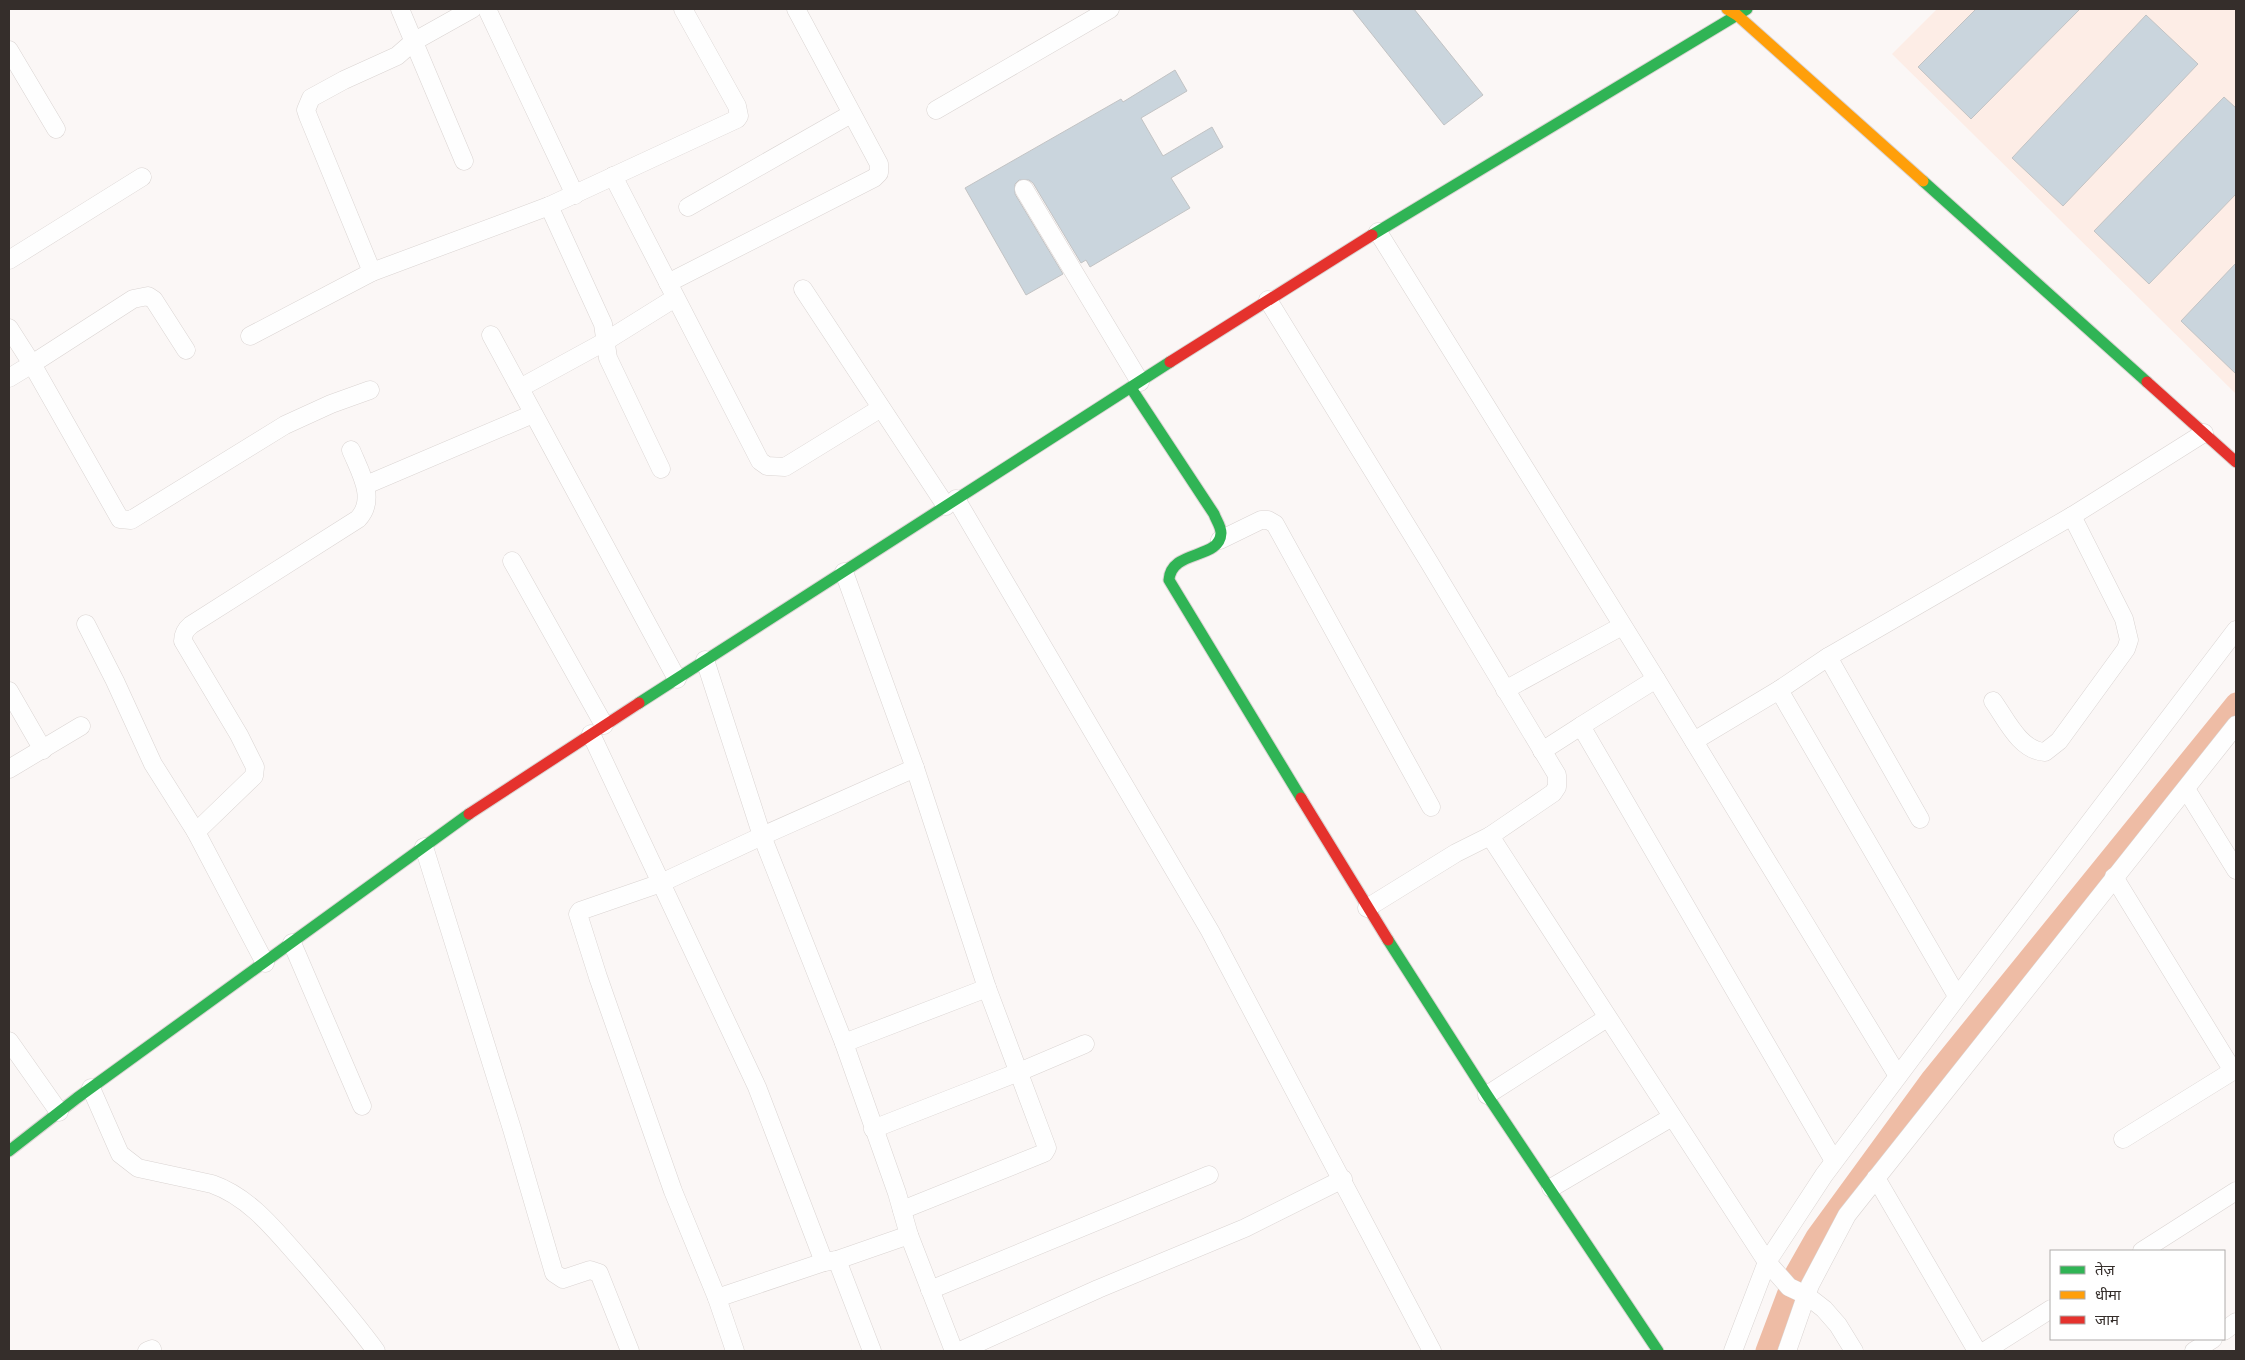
<svg xmlns="http://www.w3.org/2000/svg" width="2245" height="1360" font-family="'Nunito Sans','Noto Sans Devanagari',sans-serif">
	<style>
		.built { fill: #fdede6 }
		.lines { fill: none; stroke-linecap: round; stroke-linejoin: round }
		.canal { stroke: #eebca5; stroke-width: 21 }
		.building { fill: #cad5dd; stroke: #c2c3c4 }
		.street-casing { stroke: #dad4d2; stroke-width: 19 }
		.fast-casing { stroke: #dad4d2; stroke-width: 13 }
		.slow-casing { stroke: #dad4d2; stroke-width: 13 }
		.jam-casing { stroke: #dad4d2; stroke-width: 13 }
		.street { stroke: #fefefe; stroke-width: 18 }
		.fast { stroke: #30b455; stroke-width: 11 }
		.slow { stroke: #ff9f0a; stroke-width: 11 }
		.jam { stroke: #e5322d; stroke-width: 11 }
	</style>
	<rect width="100%" height="100%" fill="#fbf7f6"/>
	<path class="built" d="M1937,9H2236V394L1892,54Z"/>
	<g class="lines">
		<path class="canal" d="M1766,1351L1795,1274L1816,1237L1932,1078L2236,703"/>
	</g>
	<g class="building">
		<path d="M1352,9H1414L1483,95L1444,125Z"/>
		<path d="M1976,9H2080L1971,119L1918,67Z"/>
		<path d="M2146,15L2198,64L2063,206L2012,158Z"/>
		<path d="M1175,70L1187,91L1141,118L1163,156L1212,127L1223,147L1171,178L1190,208L1090,267L1086,260L1081,263L1033,183L1029,180H1019L1015,184V194L1063,274L1026,295L965,188L1121,99L1123,102Z"/>
		<path d="M2224,97L2236,108V194L2149,284L2094,231Z"/>
		<path d="M2236,263V374L2181,321Z"/>
	</g>
	<g class="lines">
		<g class="street-casing">
			<g id="street">
				<path d="M400,9L464,161"/>
				<path d="M487,9L575,195"/>
				<path d="M9,50L56,129"/>
				<path d="M936,110L1110,9"/>
				<path d="M613,176L760,461L767,466L785,467L881,408"/>
				<path d="M1024,189L1140,382"/>
				<path d="M549,206L603,324L608,358L661,469"/>
				<path d="M688,207L851,114"/>
				<path d="M1378,232L1656,679L1898,1076"/>
				<path d="M9,260L142,177"/>
				<path d="M372,272L308,116L306,110L311,98L344,80L397,56L413,42L472,9"/>
				<path d="M668,283L874,178L879,173V164L796,9"/>
				<path d="M803,289L946,506"/>
				<path d="M1268,300L1429,562L1557,775V787L1553,793L1490,836"/>
				<path d="M9,328L32,364L9,378"/>
				<path d="M491,335L677,679"/>
				<path d="M250,336L372,272L549,206L737,119L739,116L737,106L683,9"/>
				<path d="M186,350L154,300L148,296L133,299L32,364L120,519L131,520L285,425L331,404L370,390"/>
				<path d="M520,388L606,341L675,298"/>
				<path d="M366,485L533,414"/>
				<path d="M956,499L1210,931L1432,1351"/>
				<path d="M1220,540L1261,520H1268L1275,524L1431,807"/>
				<path d="M512,561L604,725"/>
				<path d="M844,572L915,768L987,988L1047,1148L1044,1153L902,1210"/>
				<path d="M86,624L115,681L153,764L196,832"/>
				<path d="M1828,657L1920,819"/>
				<path d="M705,660L762,836L844,1043L897,1193L909,1235L954,1351"/>
				<path d="M1505,690L1622,626"/>
				<path d="M1779,690L1957,996"/>
				<path d="M9,691L43,750"/>
				<path d="M1993,701C2006,719 2020,751 2045,752L2059,741L2126,649L2129,640L2124,619L2072,516"/>
				<path d="M1581,726L1656,679"/>
				<path d="M591,734L757,1087L824,1262L837,1260L909,1235"/>
				<path d="M1694,741L1779,690L1828,657L2072,516L2204,433"/>
				<path d="M1542,751L1581,726L1834,1161"/>
				<path d="M9,769L81,726"/>
				<path d="M2186,789L2236,870"/>
				<path d="M424,847L512,1129L554,1273L563,1279L590,1270L599,1273L630,1351"/>
				<path d="M2114,877L2233,1071"/>
				<path d="M1367,908L1456,853L1490,836L1767,1262L1789,1287L1806,1295L1824,1309L1838,1325L1854,1351"/>
				<path d="M292,943L362,1106"/>
				<path d="M265,963L196,832L254,776L255,767L239,735L183,641C183,634 185,630 191,625L358,519C377,499 360,472 351,450"/>
				<path d="M9,1041L59,1112"/>
				<path d="M844,1043L987,988"/>
				<path d="M91,1088L120,1154L138,1168L212,1184C252,1198 278,1234 306,1265C330,1293 354,1321 376,1351"/>
				<path d="M1487,1095L1607,1018"/>
				<path d="M873,1129L1019,1072L1085,1044"/>
				<path d="M2123,1139L2236,1069"/>
				<path d="M1876,1178L1977,1351"/>
				<path d="M1551,1188L1672,1117"/>
				<path d="M2142,1251L2236,1191"/>
				<path d="M837,1260L872,1351"/>
				<path d="M930,1290L1209,1175"/>
				<path d="M717,1298L673,1191L598,977L578,914L580,911L661,883L762,836L915,768"/>
				<path d="M2224,1331L2236,1322"/>
				<path d="M147,1351L152,1349"/>
				<path d="M735,1351L717,1298L824,1262"/>
				<path d="M960,1351L1098,1289L1245,1228L1343,1179"/>
				<path d="M1733,1351L1767,1262L1824,1175L1988,956L2236,630"/>
				<path d="M1787,1351L1810,1285L1847,1215L2236,725"/>
				<path d="M1985,1351L2051,1309"/>
				<path d="M2194,1351L2213,1339"/>
			</g>
		</g>
		<g class="fast-casing">
			<g id="fast">
				<path d="M1923,181L2147,382"/>
				<path d="M1372,235L1747,9"/>
				<path d="M1131,388L1214,514C1216,520 1221,526 1221,533C1220,560 1171,549 1169,580L1301,798"/>
				<path d="M639,703L1170,362"/>
				<path d="M1388,940L1487,1095L1658,1351"/>
				<path d="M9,1151L77,1098L469,814"/>
			</g>
		</g>
		<g class="slow-casing">
			<path id="slow" d="M1727,9L1737,15L1923,181"/>
		</g>
		<g class="jam-casing">
			<g id="jam">
				<path d="M1170,362L1372,235"/>
				<path d="M2147,382L2236,462"/>
				<path d="M1301,798L1388,940"/>
				<path d="M469,814L639,703"/>
			</g>
		</g>
		<use href="#street" class="street"/>
		<use href="#fast" class="fast"/>
		<use href="#slow" class="slow"/>
		<use href="#jam" class="jam"/>
	</g>
	<rect width="2245" height="1360" fill="none" stroke="#352e2b" stroke-width="20"/>
	<rect x="2050" y="1250" width="175" height="90" fill="#ffffff" stroke="#aeabaa"/>
	<rect x="2060" y="1266" width="25" height="8" fill="#30b455" stroke="#aeabaa"/>
	<text x="2095" y="1275" font-size="15" fill="#352e2b">तेज़</text>
	<rect x="2060" y="1291" width="25" height="8" fill="#ff9f0a" stroke="#aeabaa"/>
	<text x="2095" y="1300" font-size="15" fill="#352e2b">धीमा</text>
	<rect x="2060" y="1316" width="25" height="8" fill="#e5322d" stroke="#aeabaa"/>
	<text x="2095" y="1325" font-size="15" fill="#352e2b">जाम</text>
</svg>
